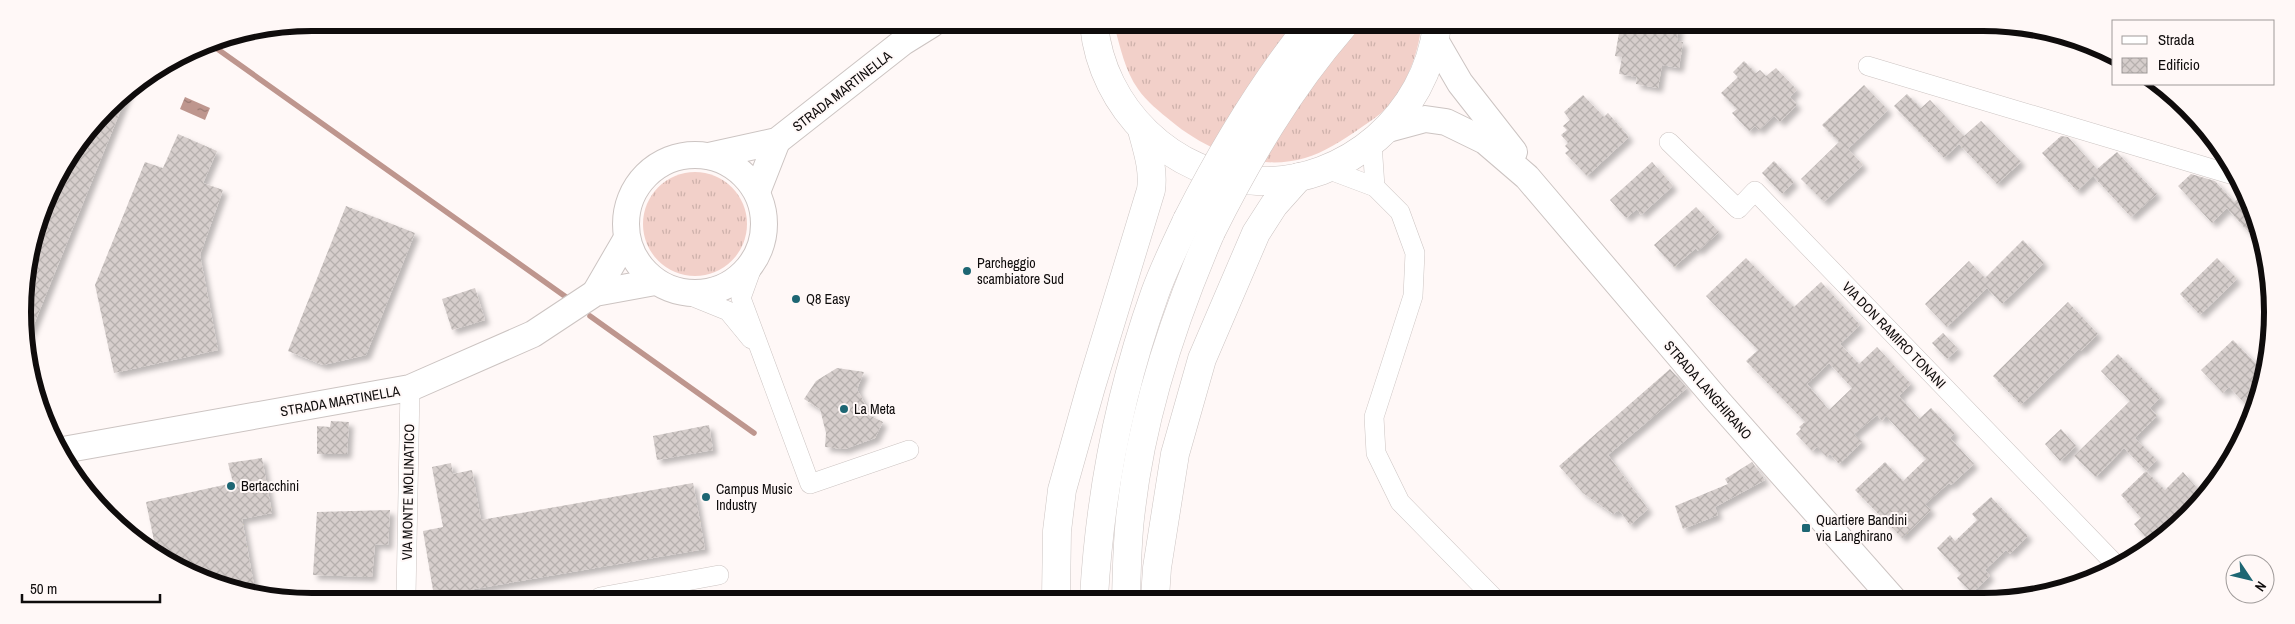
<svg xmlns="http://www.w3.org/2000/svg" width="2295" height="624" font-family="'Archivo Narrow',sans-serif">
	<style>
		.grass { fill: url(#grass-tufts) }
		.water { fill: url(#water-ripples) }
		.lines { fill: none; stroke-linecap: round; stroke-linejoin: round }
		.stream { stroke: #be968e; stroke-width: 5.5 }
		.building { fill: url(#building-cross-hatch); fill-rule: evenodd; filter: url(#shadow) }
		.street-casing { stroke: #ccc4c2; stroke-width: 20 }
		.secondary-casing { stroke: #ccc4c2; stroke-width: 28 }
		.primary-casing { stroke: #ccc4c2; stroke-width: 29 }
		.highway-casing { stroke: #ccc4c2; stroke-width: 29 }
		.street { stroke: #fff; stroke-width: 19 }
		.secondary { stroke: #fff; stroke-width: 26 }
		.primary { stroke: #fff; stroke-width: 28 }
		.highway { stroke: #fff; stroke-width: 28 }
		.highway-bridge-casing { stroke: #ccc4c2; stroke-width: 29; stroke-linecap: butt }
		.highway-bridge { stroke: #fff; stroke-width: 28 }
		.poi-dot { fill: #1d6673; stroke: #fff8f7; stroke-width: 2 }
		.labels { text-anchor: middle; stroke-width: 4; stroke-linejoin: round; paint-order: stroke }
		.street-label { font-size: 14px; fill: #0f0c0c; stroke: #fff8f7 }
		.poi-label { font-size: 14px; fill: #0f0c0c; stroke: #fff8f7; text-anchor: start }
		.rim { fill: none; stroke: #0f0c0c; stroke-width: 6 }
	</style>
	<defs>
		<pattern id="grass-tufts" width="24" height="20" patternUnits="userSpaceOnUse" patternTransform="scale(1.25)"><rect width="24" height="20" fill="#f2d0c9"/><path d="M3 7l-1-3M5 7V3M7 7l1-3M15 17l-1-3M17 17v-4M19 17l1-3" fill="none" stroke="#ceb1ab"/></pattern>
		<pattern id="water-ripples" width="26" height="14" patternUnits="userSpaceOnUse" patternTransform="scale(1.25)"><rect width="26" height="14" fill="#be968e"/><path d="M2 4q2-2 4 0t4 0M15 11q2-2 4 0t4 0" fill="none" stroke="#997972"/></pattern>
		<pattern id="building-cross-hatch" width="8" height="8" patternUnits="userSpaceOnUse" patternTransform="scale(1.25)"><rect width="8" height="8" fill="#d6cecc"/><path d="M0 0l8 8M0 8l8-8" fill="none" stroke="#b6b0ae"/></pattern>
		<filter id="shadow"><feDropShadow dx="4.5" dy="4.5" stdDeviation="2.5" flood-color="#0004"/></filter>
	</defs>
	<rect width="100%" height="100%" fill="#fff8f7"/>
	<g class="grass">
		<path d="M1114,25L1421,26C1419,54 1403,95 1380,114C1374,119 1366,124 1359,129C1343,140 1323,153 1305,158C1258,172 1207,151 1171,121C1160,112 1146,101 1138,89C1125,71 1120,46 1114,25Z"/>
		<circle cx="695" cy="224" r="52"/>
	</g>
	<path class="water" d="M185,97L210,108L205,120L180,109Z"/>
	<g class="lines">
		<g class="stream">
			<path d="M209,43L566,297"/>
			<path d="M590,316L754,433"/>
		</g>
	</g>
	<g class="building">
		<path d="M1620,27H1679L1677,41L1683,42L1679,68L1662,65L1658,88L1636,84L1637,77L1619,74L1622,57L1615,56Z"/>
		<path d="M1744,61L1756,73L1760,70L1766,76L1776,68L1797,90L1790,97L1797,105L1780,122L1774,116L1759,130L1755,126L1749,131L1732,113L1737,109L1721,93L1738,77L1733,72Z"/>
		<path d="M1864,85L1888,110L1848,149L1863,165L1824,202L1801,179L1839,142L1822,125Z"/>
		<path d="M126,91L128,92L28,339L23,293L52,184L121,95Z"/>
		<path d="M1907,94L1921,108L1930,100L1964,136L1981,121L2021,162L1997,184L1959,144L1944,158L1894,106Z"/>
		<path d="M1583,95L1604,117L1608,113L1629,137L1587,176L1565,153L1569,150L1565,146L1568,143L1561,135L1567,130L1563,126L1570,120L1564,112Z"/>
		<path d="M178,134L217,151L203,183L223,190L200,255L218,350L114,373L95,285L145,162L163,168Z"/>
		<path d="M2061,136L2068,137L2097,169L2117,152L2157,194L2131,217L2093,176L2077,191L2042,153Z"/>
		<path d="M1774,161L1794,182L1782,194L1762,173Z"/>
		<path d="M1652,162L1673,186L1641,215L1637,209L1626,218L1610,200Z"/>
		<path d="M2191,174L2215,181L2234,202L2242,195L2262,244L2260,245L2227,208L2212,223L2178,186Z"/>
		<path d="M346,206L415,233L366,355L323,365L288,351Z"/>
		<path d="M1696,207L1719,232L1698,251L1696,248L1674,267L1654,245Z"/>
		<path d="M2023,240L2044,263L2002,304L1987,288L1947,327L1925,304L1969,261L1985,278Z"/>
		<path d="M1746,258L1794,307L1821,282L1860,325L1840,344L1859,364L1877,347L1911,384L1899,396L1919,419L1931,408L1955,433L1950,438L1974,464L1951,485L1949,483L1925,504L1931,510L1902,538L1855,490L1885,462L1903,481L1926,459L1886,416L1882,421L1877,415L1854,434L1862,442L1839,464L1830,454L1827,457L1817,447L1812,451L1796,434L1801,429L1799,427L1805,422L1746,361L1758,350L1706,296ZM1829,363L1852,388L1829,410L1807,384Z"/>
		<path d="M2217,258L2237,279L2200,315L2180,294Z"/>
		<path d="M475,288L485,320L452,330L442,299Z"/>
		<path d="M2068,302L2098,334L2081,351L2079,349L2021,405L1993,376Z"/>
		<path d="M1943,333L1958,349L1947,359L1932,343Z"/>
		<path d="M2233,340L2265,373L2251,410L2229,387L2223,393L2201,370Z"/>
		<path d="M2118,354L2161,397L2150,408L2157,416L2135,438L2157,460L2146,471L2124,448L2096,477L2074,456L2130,401L2101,371Z"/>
		<path d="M837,368L864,372L857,389L871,416L883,422L875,438L845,449L825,447L826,433L820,409L804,399L816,381Z"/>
		<path d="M1670,369L1687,388L1608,455L1648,509L1630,525L1619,510L1613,514L1583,493L1559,466Z"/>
		<path d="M331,421L349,422L347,454H317V426L330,427Z"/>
		<path d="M709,425L713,450L657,460L653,436Z"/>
		<path d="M2061,429L2076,446L2060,461L2045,444Z"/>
		<path d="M262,458L272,513L242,519L256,596L157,555L146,502L233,483L228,463Z"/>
		<path d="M1752,462L1765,480L1715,507L1718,515L1683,529L1675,506L1728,484L1725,479Z"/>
		<path d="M451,463L453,474L472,470L481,520L693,483L705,549L434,596L423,531L443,527L432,467Z"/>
		<path d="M2146,471L2165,490L2183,472L2203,495L2151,543L2134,524L2141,518L2121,495Z"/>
		<path d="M1991,497L2028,536L2010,554L2006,550L1985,570L1990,576L1972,593L1957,578L1961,574L1937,548L1950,535L1955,541L1977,520L1972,514Z"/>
		<path d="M390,510L388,545L375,544L372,577L313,575L317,512Z"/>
	</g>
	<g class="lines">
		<g class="street-casing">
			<g id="street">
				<path d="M1868,66L2233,175"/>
				<path d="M1669,142L1738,209L1755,191L2118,567"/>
				<path d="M1372,143L1375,187"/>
				<path d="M1327,169L1375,187L1400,212L1415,253L1413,296L1374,417L1376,453L1400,502L1494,598"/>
				<path d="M754,262L741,298L810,484L909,450"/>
				<path d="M686,294L728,311L751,339"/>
				<path d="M406,596L410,388"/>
				<path d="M600,597L719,575"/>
			</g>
		</g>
		<g class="secondary-casing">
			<g id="secondary">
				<path d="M1435,40L1460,83L1514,152"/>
				<path d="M1388,129L1425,119L1446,122L1485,141L1527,177L1716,399L1893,599"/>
				<circle cx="695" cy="224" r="69"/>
				<path d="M709,156L777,141L903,42L932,24"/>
				<path d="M757,192L777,141"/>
				<path d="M595,293L627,238"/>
				<path d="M63,450L410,388L533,334L595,293L655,282"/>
			</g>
		</g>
		<g class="primary-casing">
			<path id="primary" d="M1094,25C1102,108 1172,177 1257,181C1347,184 1426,115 1437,26"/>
		</g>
		<g class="highway-casing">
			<g id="highway">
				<path d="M1056,597L1057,531L1062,490L1091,387L1151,190C1154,169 1147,149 1142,130"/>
				<path d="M1094,597C1100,493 1120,391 1155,293C1164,268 1176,244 1187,220"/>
				<path d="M1126,598C1127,568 1127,539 1131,510C1142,413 1173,320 1211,232"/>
				<path d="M1155,598L1157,568L1175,454L1202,359L1256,233L1274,205L1299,177"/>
			</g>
		</g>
		<use href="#street" class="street"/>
		<use href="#secondary" class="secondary"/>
		<use href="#primary" class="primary"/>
		<use href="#highway" class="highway"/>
		<g class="highway-bridge-casing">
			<g id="highway-bridge">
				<path d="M1187,220C1222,151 1261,86 1309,26"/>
				<path d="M1211,232C1248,158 1289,88 1343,26"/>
			</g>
		</g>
		<use href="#highway-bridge" class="highway-bridge"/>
	</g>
	<g class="poi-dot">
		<circle cx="967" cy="271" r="5"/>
		<circle cx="796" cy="299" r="5"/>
		<circle cx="844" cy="409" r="5"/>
		<circle cx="231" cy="486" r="5"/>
		<circle cx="706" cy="497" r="5"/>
		<rect x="1801" y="523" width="10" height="10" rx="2.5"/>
	</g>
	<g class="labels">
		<g class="street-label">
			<text transform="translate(842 91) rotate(-38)" y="5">STRADA MARTINELLA</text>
			<text transform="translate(1894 335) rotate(46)" y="5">VIA DON RAMIRO TONANI</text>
			<text transform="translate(1708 390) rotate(49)" y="5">STRADA LANGHIRANO</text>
			<text transform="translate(340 401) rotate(-10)" y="5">STRADA MARTINELLA</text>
			<text transform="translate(408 492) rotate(-89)" y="5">VIA MONTE MOLINATICO</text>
		</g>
		<g class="poi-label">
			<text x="977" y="268">Parcheggio<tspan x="977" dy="16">scambiatore Sud</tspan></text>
			<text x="806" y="304">Q8 Easy</text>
			<text x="854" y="414">La Meta</text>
			<text x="241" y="491">Bertacchini</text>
			<text x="716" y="494">Campus Music<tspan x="716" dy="16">Industry</tspan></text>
			<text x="1816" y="525">Quartiere Bandini<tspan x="1816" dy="16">via Langhirano</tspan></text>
		</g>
	</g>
	<path d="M0 0H2295V624H0ZM312 31H1983A281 281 0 0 1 2264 312V312A281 281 0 0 1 1983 593H312A281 281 0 0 1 31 312V312A281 281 0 0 1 312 31Z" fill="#fff8f7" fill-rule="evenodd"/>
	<path class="rim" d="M312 31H1983A281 281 0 0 1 2264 312V312A281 281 0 0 1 1983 593H312A281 281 0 0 1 31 312V312A281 281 0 0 1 312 31Z"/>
	<rect x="2112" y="20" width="162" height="65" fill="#fff8f7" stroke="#9f9a99"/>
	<rect x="2122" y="36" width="25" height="8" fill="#ffffff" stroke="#9f9a99"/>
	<text x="2158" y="45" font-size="15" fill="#0f0c0c">Strada</text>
	<rect x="2122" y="58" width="25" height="15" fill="url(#building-cross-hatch)" stroke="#9f9a99"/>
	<text x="2158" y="70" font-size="15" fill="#0f0c0c">Edificio</text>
	<g transform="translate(2250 579) rotate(125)"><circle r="24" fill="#fff8f7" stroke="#9f9a99"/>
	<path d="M0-4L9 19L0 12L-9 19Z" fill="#1d6673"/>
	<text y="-8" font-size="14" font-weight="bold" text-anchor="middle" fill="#0f0c0c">N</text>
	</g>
	<path d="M22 594v8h138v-8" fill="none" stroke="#0f0c0c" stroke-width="2.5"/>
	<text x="30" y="594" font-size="15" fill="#0f0c0c" stroke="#fff8f7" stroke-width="4" paint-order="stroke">50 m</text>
</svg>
